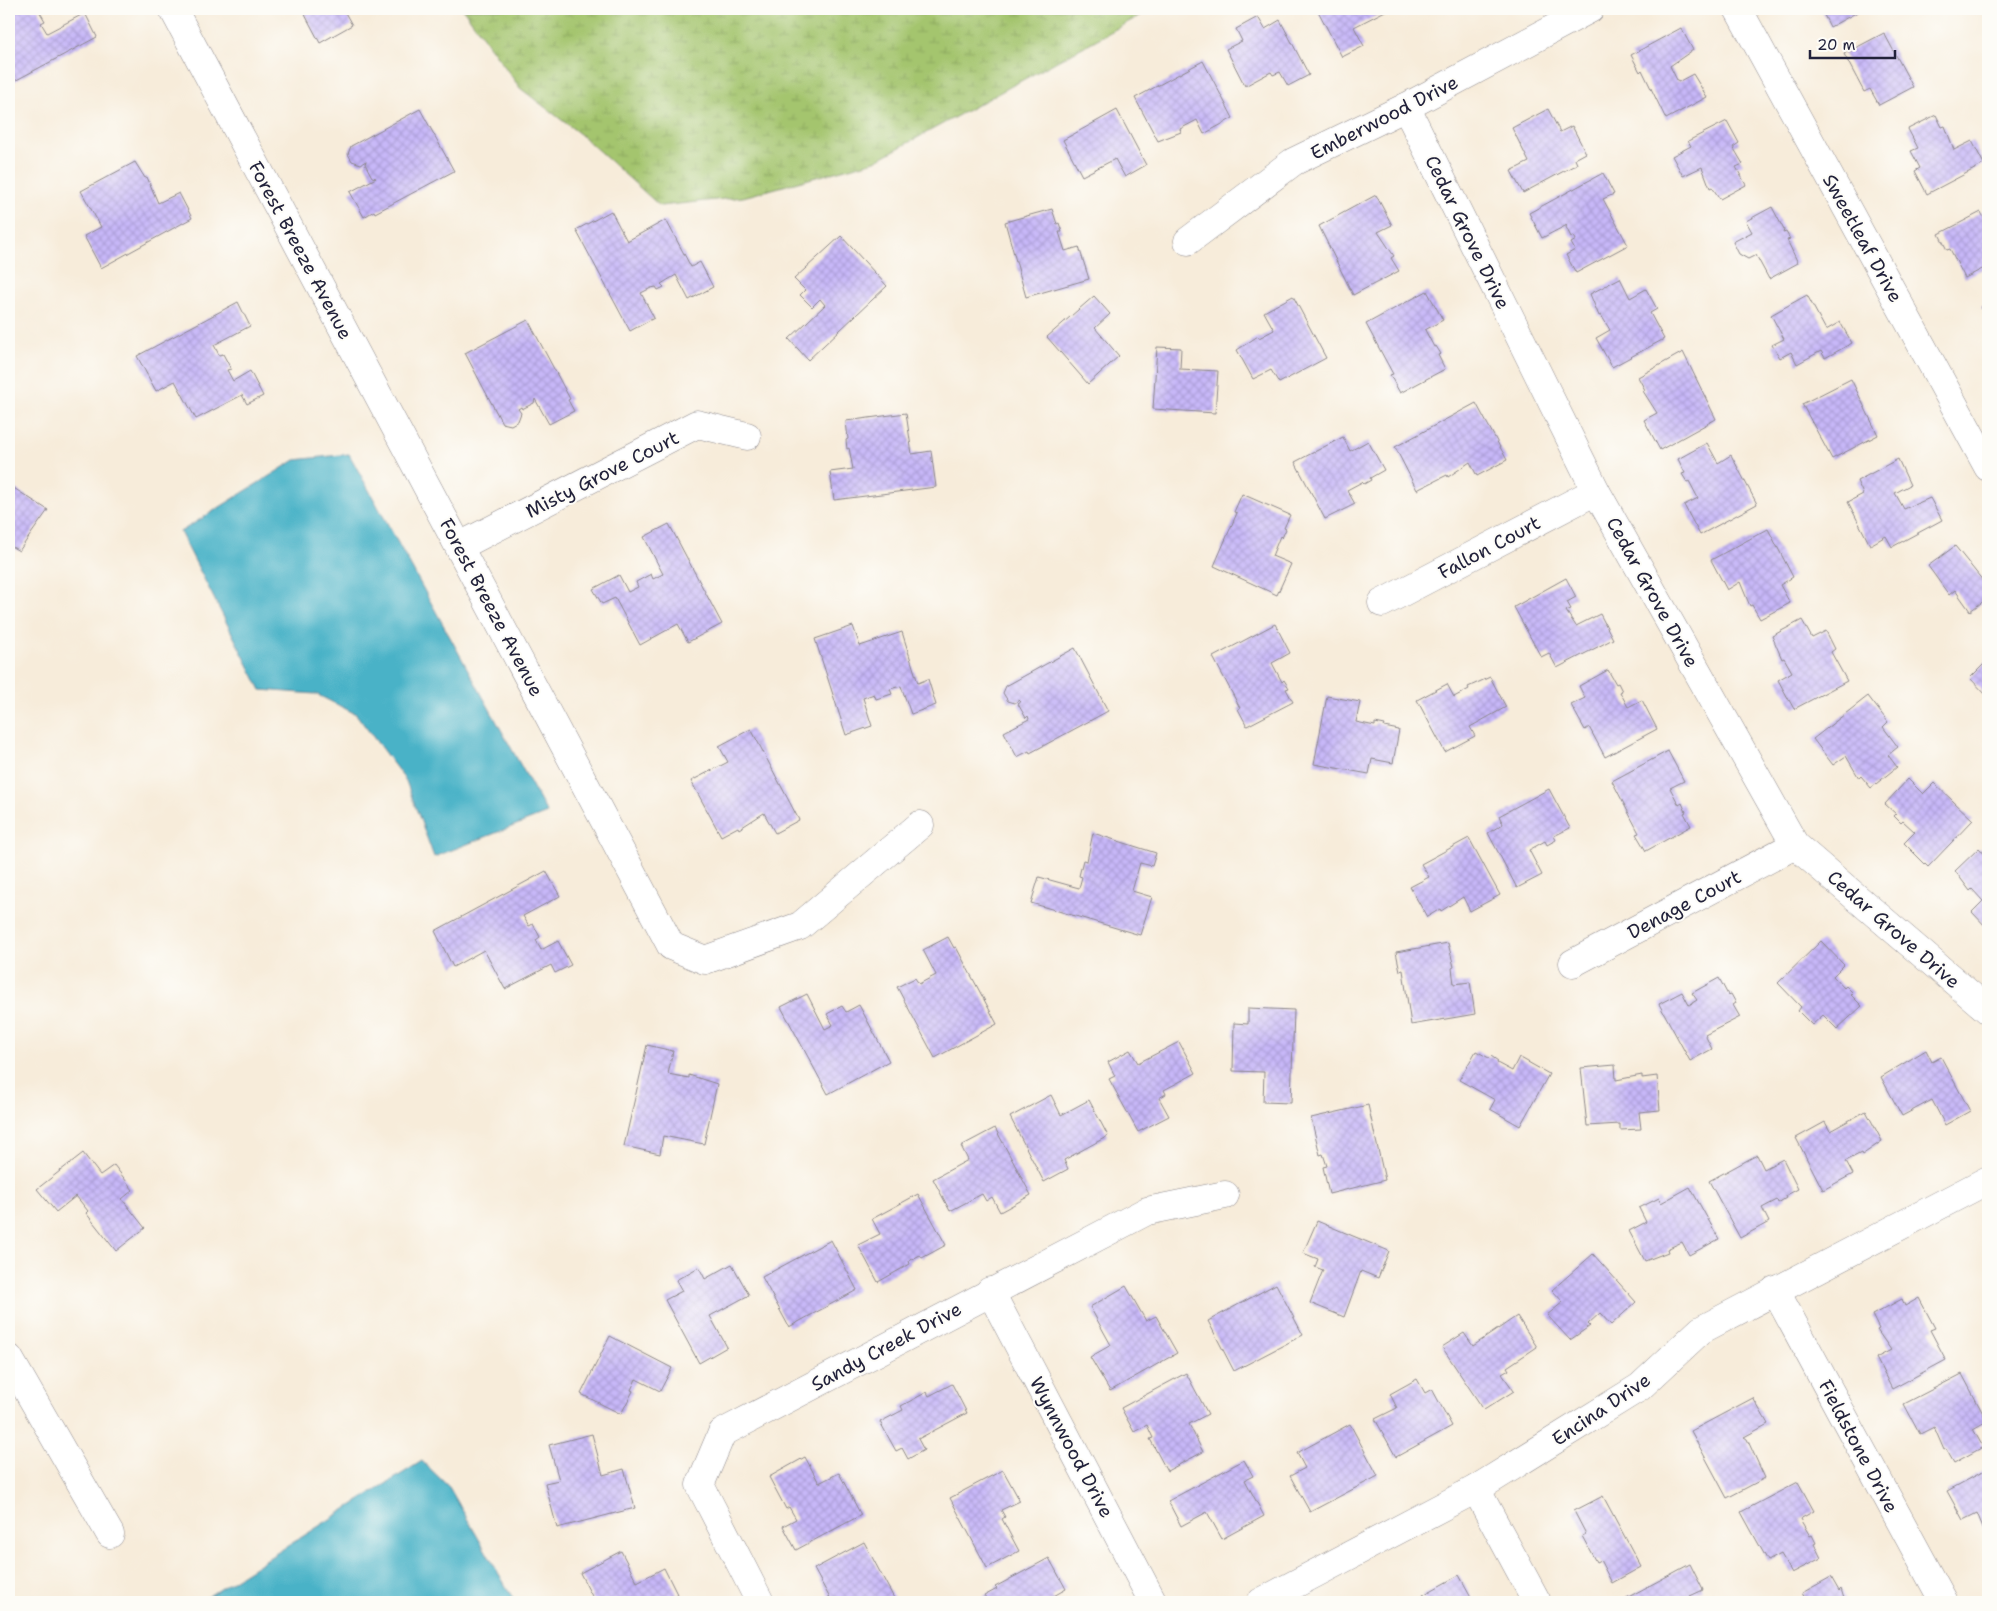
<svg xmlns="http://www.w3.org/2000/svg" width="1997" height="1611" font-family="'Shantell Sans',sans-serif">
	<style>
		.wetland { fill: url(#wetland-marsh); stroke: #637454 }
		.water { fill: #49b2c7; stroke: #366a81 }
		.building { fill: url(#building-cross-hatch) }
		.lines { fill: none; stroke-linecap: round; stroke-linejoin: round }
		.minor-casing { stroke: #8c878a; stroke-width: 29 }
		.minor { stroke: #fff; stroke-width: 28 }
		.labels { text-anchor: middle; stroke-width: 4; stroke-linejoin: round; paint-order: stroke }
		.street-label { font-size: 19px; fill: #22223b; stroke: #fdfcf7 }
	</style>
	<defs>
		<pattern id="wetland-marsh" width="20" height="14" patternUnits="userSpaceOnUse" patternTransform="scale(1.25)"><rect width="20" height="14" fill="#a4c56e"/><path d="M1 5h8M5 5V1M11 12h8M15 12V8" fill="none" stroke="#8da960"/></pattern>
		<pattern id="building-cross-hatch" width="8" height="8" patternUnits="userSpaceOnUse" patternTransform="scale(1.25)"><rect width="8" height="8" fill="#c7b7f8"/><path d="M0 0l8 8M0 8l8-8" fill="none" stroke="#ab9dd6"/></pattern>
	</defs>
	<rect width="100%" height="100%" fill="#fdfcf7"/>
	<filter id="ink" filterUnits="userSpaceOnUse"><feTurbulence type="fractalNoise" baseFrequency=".02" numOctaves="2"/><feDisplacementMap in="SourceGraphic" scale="10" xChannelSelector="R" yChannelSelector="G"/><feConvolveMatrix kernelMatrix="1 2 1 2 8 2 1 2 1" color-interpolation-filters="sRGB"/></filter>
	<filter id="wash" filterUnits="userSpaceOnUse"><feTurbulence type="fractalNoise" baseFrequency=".0096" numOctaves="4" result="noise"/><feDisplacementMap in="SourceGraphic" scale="20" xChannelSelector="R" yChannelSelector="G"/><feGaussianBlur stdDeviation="1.12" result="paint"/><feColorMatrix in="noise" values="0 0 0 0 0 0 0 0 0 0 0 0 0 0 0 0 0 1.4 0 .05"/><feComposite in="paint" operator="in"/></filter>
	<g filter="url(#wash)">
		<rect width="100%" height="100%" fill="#f7ecda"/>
		<path class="wetland" d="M463,9H1152L875,161L743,197L660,206L580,134L520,88Z"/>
		<g class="water">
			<path d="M349,454L547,813L434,857L406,781L356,714L316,694L261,690L180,532L295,460Z"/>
			<path d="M422,1461L449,1487L515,1602H199Z"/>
		</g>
		<g id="blocks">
			<g class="building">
				<path d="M9,9H38L45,21L41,23L47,33L85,13L97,37L9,84Z"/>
				<path d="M302,9H343L352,25L320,43Z"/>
				<path d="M1317,9H1389L1354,27L1364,46L1342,57Z"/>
				<path d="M1424,9H1435L1426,13Z"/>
				<path d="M1821,9H1863L1830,27Z"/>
				<path d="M1258,17L1265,29L1280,20L1309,75L1288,86L1280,72L1273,75L1271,72L1245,86L1226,49L1242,41L1236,29Z"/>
				<path d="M1681,28L1693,50L1670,66L1678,82L1693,74L1707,97L1666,119L1642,70L1640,72L1631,55Z"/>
				<path d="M1884,33L1913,87L1879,105L1870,89L1864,92L1844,54Z"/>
				<path d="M1203,61L1233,118L1204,134L1197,120L1180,129L1181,132L1158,141L1135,98Z"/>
				<path d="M420,109L454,171L375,213L374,211L364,217L350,192L376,178L372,177L365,164L366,161L361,164L352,161L348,154L351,146Z"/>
				<path d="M1548,109L1560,132L1572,126L1586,153L1575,159L1577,164L1523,193L1511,171L1529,162L1512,128Z"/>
				<path d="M1117,110L1146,165L1125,177L1115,159L1082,176L1063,140Z"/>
				<path d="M1936,115L1942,127L1945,126L1954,150L1972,141L1984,164L1927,194L1915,171L1920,168L1911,151L1918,148L1908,129Z"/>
				<path d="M1727,121L1739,143L1733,147L1743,164L1736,167L1746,185L1720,199L1712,187L1710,188L1702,167L1683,176L1672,156L1691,146L1688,141Z"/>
				<path d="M135,162L145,178L147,177L158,203L179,193L192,218L101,268L84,236L101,227L81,191Z"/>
				<path d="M1603,173L1614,194L1603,199L1628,245L1576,273L1566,255L1575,250L1571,243L1576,240L1574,236L1571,237L1566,227L1567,225L1542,238L1529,213Z"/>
				<path d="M1376,195L1392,225L1378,232L1394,256L1391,258L1399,271L1353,295L1319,226Z"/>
				<path d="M1772,207L1784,230L1783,233L1786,232L1790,239L1787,240L1798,263L1769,279L1756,255L1748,259L1739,254L1733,242L1752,232L1746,221Z"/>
				<path d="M1052,209L1057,224L1059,223L1062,232H1059L1065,251L1079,247L1089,279L1026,297L1005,222Z"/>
				<path d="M611,211L627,241L666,220L691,267L700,262L713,287L689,300L676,275L661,284L664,287L658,290L656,287L651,288L641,293L654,318L630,331L576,230Z"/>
				<path d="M1981,212L1988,226V266L1965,278L1950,249L1947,250L1939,234Z"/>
				<path d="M841,236L887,286L808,360L789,339L825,305L820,299L812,307L800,295L805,290L794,279Z"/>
				<path d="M1620,278L1630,298L1646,289L1657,309L1650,313L1664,339L1612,367L1596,338L1610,330L1601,315L1599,316L1590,294Z"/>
				<path d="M1427,291L1443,320L1425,330L1434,347L1436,346L1441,354L1438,355L1445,369L1400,393L1390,375L1393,374L1366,324Z"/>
				<path d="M1807,295L1826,330L1840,322L1852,343L1825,358L1821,351L1797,364L1791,352L1780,358L1772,345L1784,339L1771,315Z"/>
				<path d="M1094,296L1110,314L1095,328L1119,356L1088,384L1047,337Z"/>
				<path d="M1293,296L1326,358L1279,383L1271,370L1253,379L1237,350L1258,336L1259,338L1274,330L1264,312Z"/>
				<path d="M238,302L250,326L214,345L219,355L223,354L231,369L227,370L233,381L250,371L263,396L247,404L242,395L196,419L175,381L156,391L137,356Z"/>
				<path d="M1988,303V321L1981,307Z"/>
				<path d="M528,320L570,399L568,400L574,411L549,424L535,399L534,403L522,409L521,407L518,409L521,413L518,421L511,425L502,423L465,353Z"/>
				<path d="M1157,347L1181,348L1180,369L1218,371L1215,413L1153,409Z"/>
				<path d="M1683,352L1716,419L1660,450L1644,420L1657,413L1643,391L1645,390L1638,377Z"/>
				<path d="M1851,379L1878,435L1832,459L1802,404Z"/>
				<path d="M1476,403L1507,460L1477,476L1470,462L1448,477L1447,475L1417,490L1395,447Z"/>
				<path d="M906,413L912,454L931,451L936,487L834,500L830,472L853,469L849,448L847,449L846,440L848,439L846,421Z"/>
				<path d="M1343,437L1350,451L1368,441L1384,470L1370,478L1371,480L1364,484L1362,482L1347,490L1355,504L1325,519L1295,462Z"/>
				<path d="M1707,443L1718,463L1731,455L1757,504L1700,535L1684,505L1698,498L1689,481L1687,482L1682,474L1685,473L1678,459Z"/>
				<path d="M1898,459L1910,485L1895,493L1904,509L1930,498L1942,520L1892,547L1886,536L1870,545L1848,502L1863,494L1857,481Z"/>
				<path d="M9,485L48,510L19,551L9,545Z"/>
				<path d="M1242,494L1290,515L1284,528L1286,529L1282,538L1280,536L1272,556L1291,564L1277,595L1214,566L1237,513L1234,512Z"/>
				<path d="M669,524L722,624L688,642L678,624L640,645L615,598L602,604L593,589L619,575L628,592L638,587L636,582L651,574L653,579L663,574L644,537Z"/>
				<path d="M1768,529L1793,577L1780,585L1790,603L1760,619L1752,605L1750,606L1740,582L1727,590L1711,560Z"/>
				<path d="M1955,546L1988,587V598L1970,611L1955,590L1949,595L1928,566Z"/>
				<path d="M1566,578L1576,597L1567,602L1571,609L1566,611L1576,626L1600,614L1613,639L1557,668L1549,653L1541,657L1514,607Z"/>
				<path d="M1802,620L1812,638L1826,631L1835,649L1831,652L1847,681L1794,709L1778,680L1792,672L1784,658L1782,659L1772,636Z"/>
				<path d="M1275,624L1290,653L1272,663L1282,682L1284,680L1289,688L1286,689L1293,702L1247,726L1238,709L1240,708L1213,657Z"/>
				<path d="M853,626L860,646L902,632L918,683L928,679L936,705L911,714L901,686L890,689L892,694L876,699L874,694L863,698L872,726L846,735L815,639Z"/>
				<path d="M1075,648L1108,711L1030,753L1029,751L1017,757L1004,732L1029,719L1028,716L1026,718L1018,704L1021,702L1019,700L1015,703L1008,701L1003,693L1006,686Z"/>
				<path d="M1988,660V697L1970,678Z"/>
				<path d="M1608,670L1616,684L1618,683L1622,691L1620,692L1628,707L1642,700L1657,729L1605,757L1589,727L1585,730L1571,705L1585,698L1579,686Z"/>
				<path d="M1490,677L1506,707L1470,727L1475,736L1445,752L1417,700L1447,684L1454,697L1469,689L1468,687Z"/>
				<path d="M1327,696L1360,702L1356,722L1375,726V723L1385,725L1384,727L1399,730L1393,763L1372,759L1369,774L1314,764Z"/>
				<path d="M1868,696L1888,722L1883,727L1898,747L1888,755L1897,767L1871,788L1861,776L1859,778L1846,756L1833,765L1813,739Z"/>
				<path d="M751,729L799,820L775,833L764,813L739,829L738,827L721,836L691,781L728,762L719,746Z"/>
				<path d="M1668,751L1684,781L1670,788L1679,805L1682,803L1686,812L1684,813L1691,826L1646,851L1636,834L1639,833L1612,781Z"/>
				<path d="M1908,779L1923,794L1934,783L1973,820L1928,867L1904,843L1915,832L1903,821L1901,823L1894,816L1896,814L1885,804Z"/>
				<path d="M1549,789L1570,828L1554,836L1556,840L1547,845L1545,841L1529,850L1542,875L1517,888L1488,833L1503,824L1499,816Z"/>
				<path d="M1093,833L1156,853L1152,866L1140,863L1132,891L1152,897L1140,935L1031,903L1039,877L1079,888L1082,877L1079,876L1083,860L1087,861Z"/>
				<path d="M1469,838L1500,895L1470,911L1463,897L1441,911L1440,909L1427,917L1410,887L1429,877L1421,864Z"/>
				<path d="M1979,848L1988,858V929L1972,912L1983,901L1972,889L1970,891L1955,871Z"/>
				<path d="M546,871L560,896L523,916L529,926L533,924L540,937L536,940L541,950L558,941L571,965L555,973L551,965L505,989L484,950L453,967L435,931Z"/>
				<path d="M948,937L954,948L956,947L997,1024L935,1058L897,987L915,978L919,984L936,975L923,950Z"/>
				<path d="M1821,941L1844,965L1833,976L1844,988L1846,986L1853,993L1851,995L1862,1006L1837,1029L1823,1015L1812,1025L1798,1011L1801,1007L1778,983Z"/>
				<path d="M1448,943L1454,967L1452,968L1454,984L1470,982L1475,1014L1411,1025L1403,970L1400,971L1396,952Z"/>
				<path d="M1719,978L1728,995L1731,994L1736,1003L1733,1005L1740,1017L1705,1035L1712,1049L1690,1061L1659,1004L1682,992L1689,1005L1697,1000L1692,993Z"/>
				<path d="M807,994L825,1029L833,1025L827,1014L842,1006L846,1012L859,1005L889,1061L828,1094L781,1007Z"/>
				<path d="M1248,1008L1294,1010L1291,1103L1263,1102L1264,1072L1233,1071L1234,1023L1248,1024Z"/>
				<path d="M1179,1042L1196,1073L1164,1090L1166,1094L1159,1098L1169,1116L1138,1132L1109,1079L1115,1076L1108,1062L1130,1050L1138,1063Z"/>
				<path d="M647,1045L673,1051L668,1074L689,1078V1075L717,1084L704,1144L663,1136L660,1154L624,1146Z"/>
				<path d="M1926,1050L1932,1062L1941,1057L1970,1111L1945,1125L1932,1100L1902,1116L1881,1077Z"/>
				<path d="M1476,1051L1489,1058L1491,1056L1498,1061L1497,1063L1512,1071L1519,1057L1549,1074L1520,1126L1490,1109L1495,1100L1459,1080Z"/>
				<path d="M1615,1065L1616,1080L1642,1075V1078L1657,1076L1660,1110L1639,1112L1641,1129L1620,1130V1124L1587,1126L1581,1068Z"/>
				<path d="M1051,1095L1061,1115L1089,1100L1108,1136L1064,1160L1068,1169L1044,1182L1010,1117Z"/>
				<path d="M1368,1105L1385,1180L1329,1194L1323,1167L1327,1166L1323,1154L1320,1155L1311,1118Z"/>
				<path d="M1866,1111L1882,1141L1862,1155L1861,1153L1846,1161L1853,1174L1823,1190L1796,1138L1825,1122L1830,1131Z"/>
				<path d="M995,1128L1031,1195L1000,1212L992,1197L986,1201L982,1194L950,1211L933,1179L968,1160L961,1146Z"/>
				<path d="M83,1153L100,1175L114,1165L133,1190L122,1199L145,1228L116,1251L86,1213L88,1211L76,1196L56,1212L37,1189Z"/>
				<path d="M1757,1155L1764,1169L1783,1159L1798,1189L1785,1196L1786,1198L1778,1203L1777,1200L1762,1208L1769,1222L1740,1238L1709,1181Z"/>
				<path d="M1690,1187L1719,1239L1689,1255L1682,1242L1667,1249L1668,1252L1645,1261L1629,1231L1646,1222L1639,1208L1659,1198L1661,1203Z"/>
				<path d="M918,1194L946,1245L922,1258L920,1255L909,1261L910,1264L878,1282L858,1245L880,1234L872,1219Z"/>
				<path d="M1317,1221L1389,1251L1378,1278L1361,1271L1344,1317L1310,1303L1323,1270L1315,1267L1318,1259L1303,1253Z"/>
				<path d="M831,1240L857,1290L789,1327L762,1277Z"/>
				<path d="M1593,1254L1636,1302L1611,1325L1600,1313L1588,1324L1590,1326L1570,1340L1547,1315L1563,1302L1552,1290Z"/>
				<path d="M732,1264L749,1295L710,1316L727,1347L699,1363L665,1300L682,1291L676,1280L699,1267L705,1279Z"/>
				<path d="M1276,1284L1303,1335L1234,1371L1208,1321Z"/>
				<path d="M1126,1286L1146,1321L1156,1316L1177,1353L1110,1391L1090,1357L1111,1345L1090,1307Z"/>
				<path d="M1919,1298L1935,1328L1930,1330L1946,1360L1892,1389L1876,1358L1891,1350L1877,1330L1879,1329L1872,1315L1902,1299L1905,1306Z"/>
				<path d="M1517,1316L1537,1347L1507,1367L1509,1370L1502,1374L1514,1391L1484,1410L1442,1347L1464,1333L1473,1346Z"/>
				<path d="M610,1336L672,1368L660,1391L636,1379L631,1390L633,1391L621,1414L581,1394Z"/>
				<path d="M1186,1373L1208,1414L1189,1424L1203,1452L1167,1471L1150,1439L1153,1438L1147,1425L1134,1432L1121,1408Z"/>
				<path d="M1962,1374L1987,1421L1973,1429L1983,1447L1954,1463L1946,1449L1944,1450L1934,1427L1920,1434L1904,1404Z"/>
				<path d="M1417,1379L1425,1393L1432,1389L1452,1426L1396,1457L1375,1419L1397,1408L1390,1394Z"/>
				<path d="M952,1384L967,1413L918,1439L924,1450L908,1459L902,1448L896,1451L880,1422L903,1410L901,1406L927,1392L929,1396Z"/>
				<path d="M1753,1398L1768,1424L1744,1437L1747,1439L1765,1478L1727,1498L1691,1431Z"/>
				<path d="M1350,1424L1378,1476L1310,1512L1290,1476L1305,1468L1297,1453Z"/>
				<path d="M592,1434L603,1475L624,1469L635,1508L557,1528L545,1483L559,1480L549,1445Z"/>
				<path d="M805,1457L819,1483L839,1473L861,1515L796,1550L783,1526L796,1519L789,1507L786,1509L769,1477Z"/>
				<path d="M1244,1460L1253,1476L1245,1480L1264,1516L1222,1539L1207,1512L1181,1526L1168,1501Z"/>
				<path d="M1988,1469V1536L1987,1537L1977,1513L1963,1520L1947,1491Z"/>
				<path d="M1003,1470L1020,1501L1001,1510L1005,1517L1002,1519L1019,1551L987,1568L950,1498Z"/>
				<path d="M1798,1482L1814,1511L1800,1519L1810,1536L1812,1535L1816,1543L1814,1544L1821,1558L1792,1573L1781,1554L1768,1561L1741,1512Z"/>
				<path d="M1603,1496L1641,1567L1612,1583L1600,1560L1596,1562L1582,1536L1586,1534L1574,1511Z"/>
				<path d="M864,1542L896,1602H832L814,1569Z"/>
				<path d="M621,1551L637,1582L664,1568L677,1594L662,1602H595L580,1573Z"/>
				<path d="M1049,1558L1066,1589L1052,1597L1055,1602H988L984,1596L997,1589L995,1587Z"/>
				<path d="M1690,1564L1703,1590L1690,1596L1693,1602H1619Z"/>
				<path d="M1459,1575L1474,1602H1427L1423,1595Z"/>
				<path d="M1831,1577L1839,1591L1841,1589L1845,1602H1807L1802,1593Z"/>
			</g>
		</g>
	</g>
	<g filter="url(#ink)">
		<use href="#blocks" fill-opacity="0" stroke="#8c878a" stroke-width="1"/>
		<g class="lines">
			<g class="minor-casing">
				<g id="minor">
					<path d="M173,9L671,946L705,960L800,926L920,825"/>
					<path d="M1738,9L1988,467"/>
					<path d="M1406,107L1596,491L1795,845L1988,1010"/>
					<path d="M1188,241L1293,162L1406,107L1590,9"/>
					<path d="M460,546L697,424L747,436"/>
					<path d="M1382,603L1596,491"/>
					<path d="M1573,963L1795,845"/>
					<path d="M1775,1290L1944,1602"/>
					<path d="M990,1291L1153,1602"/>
					<path d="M9,1358L110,1534"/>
					<path d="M1476,1489L1537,1602"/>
					<path d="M760,1602L700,1485L722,1433L1147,1211L1225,1195"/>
					<path d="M1261,1602L1476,1489L1640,1387L1701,1330L1988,1180"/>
				</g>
			</g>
			<use href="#minor" class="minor"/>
		</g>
	</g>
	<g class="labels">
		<g class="street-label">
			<text transform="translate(1384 117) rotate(-27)" y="7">Emberwood Drive</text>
			<text transform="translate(1468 232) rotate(64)" y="7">Cedar Grove Drive</text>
			<text transform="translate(1863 238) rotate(61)" y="7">Sweetleaf Drive</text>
			<text transform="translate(301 250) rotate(62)" y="7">Forest Breeze Avenue</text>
			<text transform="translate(602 474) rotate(-27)" y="7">Misty Grove Court</text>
			<text transform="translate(1489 547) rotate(-28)" y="7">Fallon Court</text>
			<text transform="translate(1653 592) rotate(61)" y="7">Cedar Grove Drive</text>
			<text transform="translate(492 607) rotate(62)" y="7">Forest Breeze Avenue</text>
			<text transform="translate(1684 904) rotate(-28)" y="7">Denage Court</text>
			<text transform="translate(1894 929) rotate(41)" y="7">Cedar Grove Drive</text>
			<text transform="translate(886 1346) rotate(-28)" y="7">Sandy Creek Drive</text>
			<text transform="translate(1601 1409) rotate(-34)" y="7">Encina Drive</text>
			<text transform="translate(1859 1446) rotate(62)" y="7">Fieldstone Drive</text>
			<text transform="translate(1072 1447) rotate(62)" y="7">Wynnwood Drive</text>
		</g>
	</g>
	<rect width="1997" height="1611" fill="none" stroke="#fdfcf7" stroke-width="30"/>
	<path d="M1810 50v8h85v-8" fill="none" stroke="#22223b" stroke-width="2.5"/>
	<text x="1817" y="50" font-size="15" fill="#22223b" stroke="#fdfcf7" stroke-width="4" paint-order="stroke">20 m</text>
</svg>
